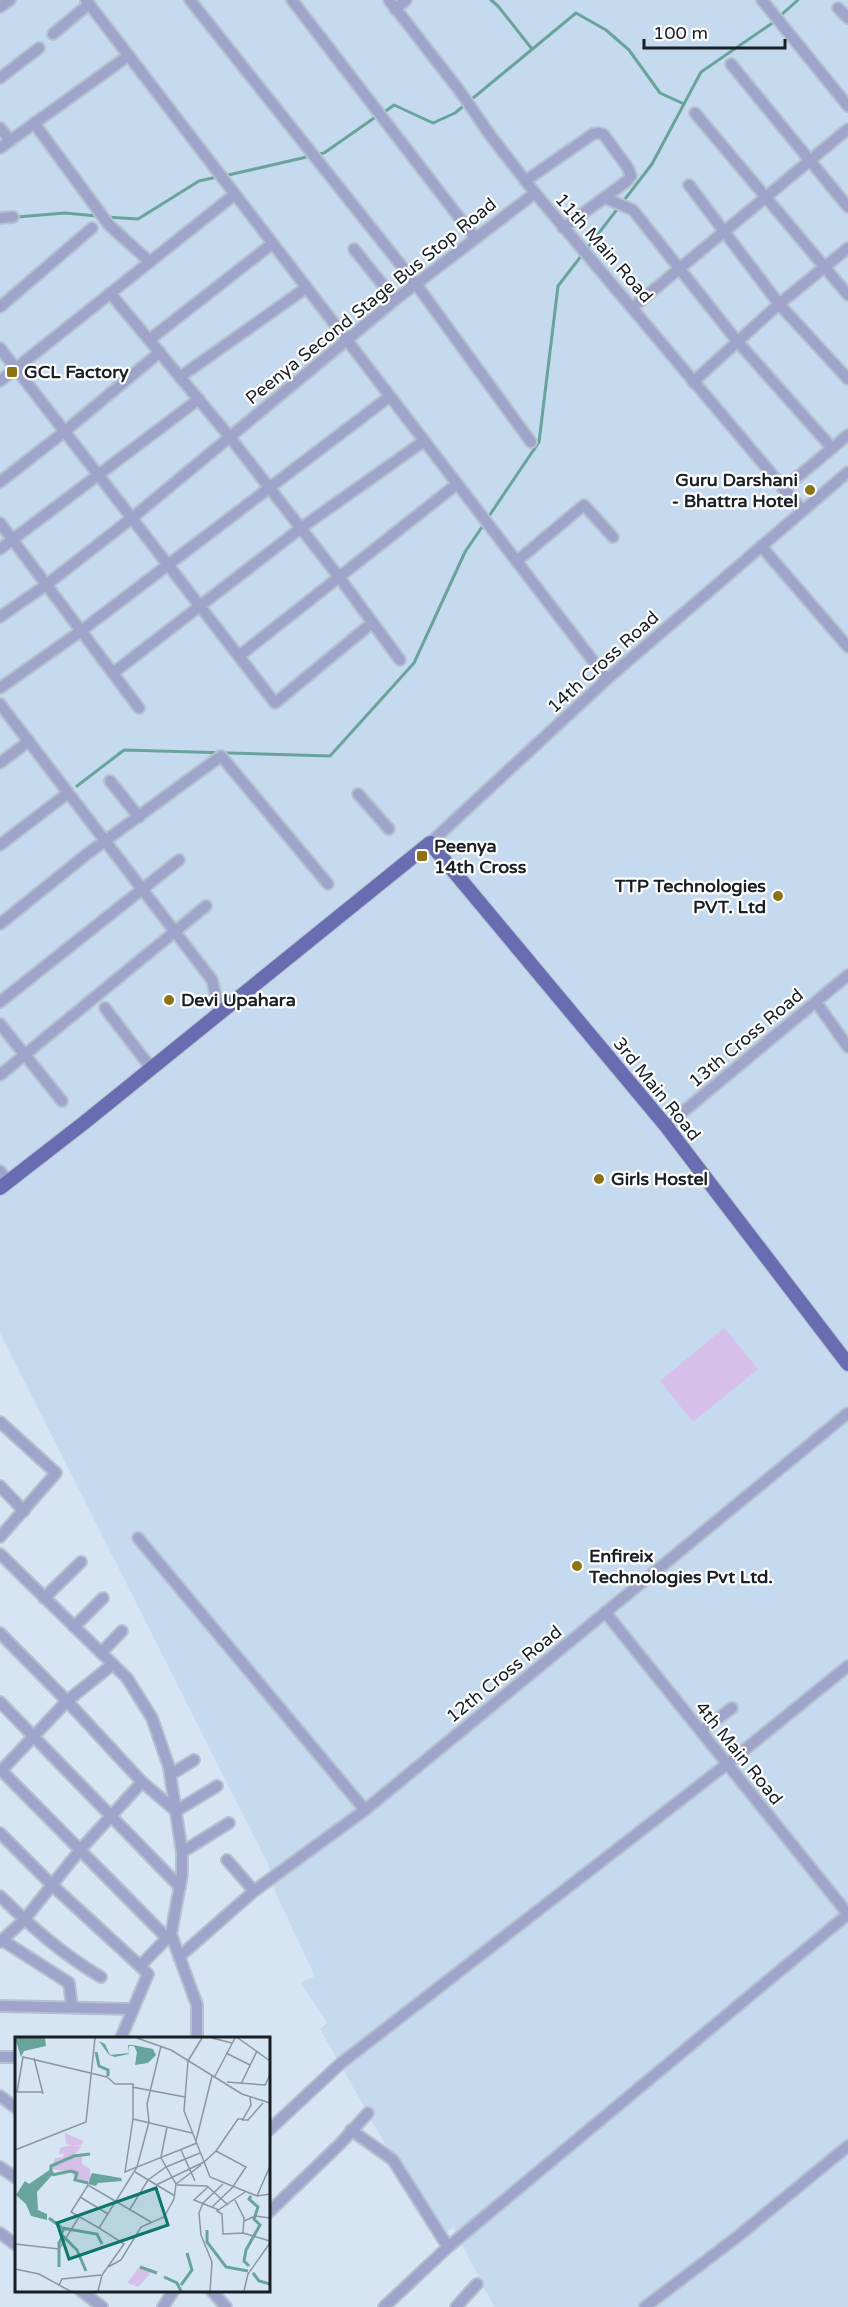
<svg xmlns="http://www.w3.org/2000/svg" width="848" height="2307" font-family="'Varela Round',sans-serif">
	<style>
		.built { fill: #c5daef }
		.green { fill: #d6c0e9 }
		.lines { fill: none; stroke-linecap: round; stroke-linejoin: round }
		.stream { stroke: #68a49c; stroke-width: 3 }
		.minor-casing { stroke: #b4c1cf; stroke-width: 14 }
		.major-casing { stroke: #b4c1cf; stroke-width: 16 }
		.minor { stroke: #9fa4ca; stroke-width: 10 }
		.major { stroke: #686db2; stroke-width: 14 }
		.poi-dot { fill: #8c7316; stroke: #fff; stroke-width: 2 }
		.labels { text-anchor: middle; stroke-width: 4.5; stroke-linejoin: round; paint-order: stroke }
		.street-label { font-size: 18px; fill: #191f24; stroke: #fff }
		.poi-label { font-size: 18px; font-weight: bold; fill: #191f24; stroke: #fff; text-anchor: start }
		.inset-river { fill: none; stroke: #68a49c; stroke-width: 3 }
		.inset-road { fill: none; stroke: #8a96a1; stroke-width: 1.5 }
		.view { fill: #0f766e; fill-opacity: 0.15; stroke: #0f766e; stroke-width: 3 }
		.inset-edge { fill: none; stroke: #191f24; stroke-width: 3 }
	</style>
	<rect width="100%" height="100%" fill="#d6e5f4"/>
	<path class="built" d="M0,0H848V2307H494L453,2227L439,2239L320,2029L327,2023L301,1983L315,1976L276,1894L269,1866L0,1333Z"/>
	<path class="green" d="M724,1328L758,1369L693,1422L660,1381Z"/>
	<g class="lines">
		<g class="stream">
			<path d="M491,0L498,6L532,49"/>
			<path d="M383,113L394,105L433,123L455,113L576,13L606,30L629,50L660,93L684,104"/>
			<path d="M317,154L324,153L377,116"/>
			<path d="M224,176L311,156"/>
			<path d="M17,217L65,213L97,216"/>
			<path d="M106,217L138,219L199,181L217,177"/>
			<path d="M487,519L539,442L558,286L652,164L701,72L771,24L798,0"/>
			<path d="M77,786L124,750L330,756L414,663L465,552L484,524"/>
		</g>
		<g class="minor-casing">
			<g id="minor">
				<path d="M86,0L607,679"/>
				<path d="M190,0L416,284L531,442"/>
				<path d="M292,0L475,238"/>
				<path d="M389,0L459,90L490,135L535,193L803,511"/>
				<path d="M762,0L848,106"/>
				<path d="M0,7L10,0"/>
				<path d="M838,8L848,18"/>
				<path d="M395,9L406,0"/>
				<path d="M53,34L89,4"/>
				<path d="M731,64L848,207"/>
				<path d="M0,78L39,48"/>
				<path d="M695,113L848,295"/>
				<path d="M34,123L109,225L150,262"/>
				<path d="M0,128L10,140"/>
				<path d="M0,148L128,56"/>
				<path d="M525,181L593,134L599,133L604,135L628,168L631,176L627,181L563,228"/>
				<path d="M689,185L779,304L848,379"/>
				<path d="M605,198L633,210L737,341L832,448"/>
				<path d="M0,218L13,217"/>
				<path d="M354,249L395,300"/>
				<path d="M110,293L229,436L339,577L400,660"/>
				<path d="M0,307L92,228"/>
				<path d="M633,307L848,129"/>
				<path d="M149,340L272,244"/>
				<path d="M0,348L275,703L372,623"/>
				<path d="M180,377L306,288"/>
				<path d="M0,381L234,195"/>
				<path d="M693,382L779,304L848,248"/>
				<path d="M0,482L64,432L160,352"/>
				<path d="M783,489L848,435"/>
				<path d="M0,523L139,708"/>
				<path d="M761,546L848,647"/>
				<path d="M0,549L199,399"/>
				<path d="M517,561L584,505L613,537"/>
				<path d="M0,617L46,585L132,518L395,300L535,193"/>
				<path d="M239,656L457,484"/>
				<path d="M113,673L301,528L424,441"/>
				<path d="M0,688L81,631L389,397"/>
				<path d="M0,704L212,980L220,1013"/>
				<path d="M0,763L29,741"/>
				<path d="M110,781L139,817"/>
				<path d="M358,794L389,829"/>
				<path d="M430,843L607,679L848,472"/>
				<path d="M0,845L68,793"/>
				<path d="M0,924L87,854L221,756L328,884"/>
				<path d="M0,1002L179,860"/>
				<path d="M816,1002L848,1047"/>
				<path d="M105,1008L151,1068"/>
				<path d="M0,1024L62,1101"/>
				<path d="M0,1075L206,906"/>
				<path d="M666,1126L848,975"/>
				<path d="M0,1171L8,1182"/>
				<path d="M0,1422L56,1473L0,1537"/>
				<path d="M0,1486L24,1511"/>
				<path d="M138,1538L365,1810"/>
				<path d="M0,1554L127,1678L152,1718L169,1767L182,1852V1874L171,1934L197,2005V2038"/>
				<path d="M44,1598L81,1562"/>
				<path d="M605,1612L848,1914"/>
				<path d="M74,1627L103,1598"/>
				<path d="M0,1633L67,1701L142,1782L176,1811L217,1786"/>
				<path d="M101,1653L122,1631"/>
				<path d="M0,1702L180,1887"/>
				<path d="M701,1731L732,1708"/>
				<path d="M0,1769L167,1938"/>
				<path d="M0,1772L67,1701L113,1664"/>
				<path d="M170,1775L194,1760"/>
				<path d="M0,1833L53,1886L140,1966"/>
				<path d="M182,1852L229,1823"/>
				<path d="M227,1860L254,1891"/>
				<path d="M0,1896C32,1927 63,1955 101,1977"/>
				<path d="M2,1940L69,1983L72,2007"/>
				<path d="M0,1942L24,1920L80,1850L142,1782"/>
				<path d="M179,1957L254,1891L365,1810L848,1413"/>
				<path d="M0,2006L132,2009"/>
				<path d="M121,2038L148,1974L140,1966L171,1934"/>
				<path d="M0,2057H16"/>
				<path d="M0,2096L16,2108"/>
				<path d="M351,2130L393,2160L448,2247"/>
				<path d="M268,2131L340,2064L727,1764L848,1666"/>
				<path d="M0,2167L16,2178"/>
				<path d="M268,2213L340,2144L368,2113"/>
				<path d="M0,2233L16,2245"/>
				<path d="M80,2290L102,2307"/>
				<path d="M211,2290L226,2307"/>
				<path d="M163,2307L174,2290"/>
				<path d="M384,2307L448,2247L848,1914"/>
				<path d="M456,2307L477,2284"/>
				<path d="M645,2307L737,2237L848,2146"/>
			</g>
		</g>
		<g class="major-casing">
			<path id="major" d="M0,1188L85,1122L430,843L666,1126L848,1364"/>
		</g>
		<use href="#minor" class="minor"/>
		<use href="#major" class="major"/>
	</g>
	<g class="poi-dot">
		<rect x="6" y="366" width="12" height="12" rx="3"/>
		<circle cx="810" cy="490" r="6"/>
		<rect x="416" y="850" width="12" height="12" rx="3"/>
		<circle cx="778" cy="896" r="6"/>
		<circle cx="169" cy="1000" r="6"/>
		<circle cx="599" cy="1179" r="6"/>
		<circle cx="577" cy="1566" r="6"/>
	</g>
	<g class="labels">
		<g class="street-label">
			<text transform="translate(604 248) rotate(49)" y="6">11th Main Road</text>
			<text transform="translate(371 301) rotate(-39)" y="6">Peenya Second Stage Bus Stop Road</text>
			<text transform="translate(603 662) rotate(-42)" y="6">14th Cross Road</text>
			<text transform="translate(746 1038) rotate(-40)" y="6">13th Cross Road</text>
			<text transform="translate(657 1089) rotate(51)" y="6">3rd Main Road</text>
			<text transform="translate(504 1674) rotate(-39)" y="6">12th Cross Road</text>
			<text transform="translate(739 1753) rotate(51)" y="6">4th Main Road</text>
		</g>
		<g class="poi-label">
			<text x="24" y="378">GCL Factory</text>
			<text x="798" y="486" text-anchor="end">Guru Darshani<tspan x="798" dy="21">- Bhattra Hotel</tspan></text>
			<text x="434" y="852">Peenya<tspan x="434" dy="21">14th Cross</tspan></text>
			<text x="766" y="892" text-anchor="end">TTP Technologies<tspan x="766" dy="21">PVT. Ltd</tspan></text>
			<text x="181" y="1006">Devi Upahara</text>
			<text x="611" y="1185">Girls Hostel</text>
			<text x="589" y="1562">Enfireix<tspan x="589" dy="21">Technologies Pvt Ltd.</tspan></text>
		</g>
	</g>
	<g transform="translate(15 2037)">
		<rect width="255" height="255" fill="#d6e5f4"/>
		<path d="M50,96L68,104L67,108H57L67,109L58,119H67V127L75,132L76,142L71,146L60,144L57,135L36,132L40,121L48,120L49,116L44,118L45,111L56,108L51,107ZM125,229L135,233V237L123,250L112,246Z" fill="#d6c0e9"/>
		<path d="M0,1H30L31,9L9,14L6,20ZM84,4L90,7L95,18L114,16L113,8H118L138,12L141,18L133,26L120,28L122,15L119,9H114V17L100,20L94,18ZM36,132L39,136L22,155L23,173L32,177V183L16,179L11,167L1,158L10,144L14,147ZM77,136L106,141L107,144L83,146L81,149L73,147Z" fill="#68a49c"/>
		<path class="inset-river" d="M81,15L84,29L93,33V39M36,134V129L59,119L75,117M37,138L56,134L62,136L60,143L73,146M34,181L47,191L82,197L87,207M49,192L46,197L62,213L71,234M192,193V205L211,230L233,234M234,229L229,224L231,213L245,188L239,182L243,170L234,162L236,159M44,230V206L48,199M125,230L142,236M238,236L244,244L255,247M149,240L162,246L166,254M166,248L177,233L172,216"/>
		<path class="inset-road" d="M122,1L156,13L227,57L255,66M197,1L217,6M223,1L255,24M211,16L235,28M19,21L28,57M173,24L169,74L195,140L242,159L255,157M173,24L187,1M199,41L220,1M212,45L250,48L255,38M226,47L242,14M117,50L170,60M28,55H2L8,20L92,40L100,47H118V82L110,135L122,130L134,85L132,67L146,9M118,82L177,96M227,83H233L248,66M181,104L197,39M0,113L71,85L80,1M166,113L180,144M146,120L152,90M120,135L160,159M161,147L186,128M141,148L189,125L201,114L223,82H228L236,68L235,60M162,148L192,149L213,168M193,150L179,163L204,173M242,159L255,129M65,160L93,177M220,163L229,181L228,196L208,197L207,177L202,174L230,155M197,170L217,151L231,130L201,114M115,172L133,143L151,130L185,116M229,184L240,179L255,181M84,191L56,175L73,148L136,185M228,196L255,204M0,207L44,212L64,180M93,230L106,223L126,190L149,180L159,162L161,147L146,121M0,232L24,237L55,254M44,248L47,242L86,238M83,254L87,238L109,207L84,191L122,130L182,106M195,254L197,225L186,198L184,176L188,166L208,147M229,254L233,237L255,206"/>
		<path class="view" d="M141,151L153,188L54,222L42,186Z"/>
		<rect width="255" height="255" class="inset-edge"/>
	</g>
	<path d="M644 39v9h141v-9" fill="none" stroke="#191f24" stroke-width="3"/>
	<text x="653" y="39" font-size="18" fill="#191f24" stroke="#ffffff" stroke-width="4.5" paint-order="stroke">100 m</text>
</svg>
